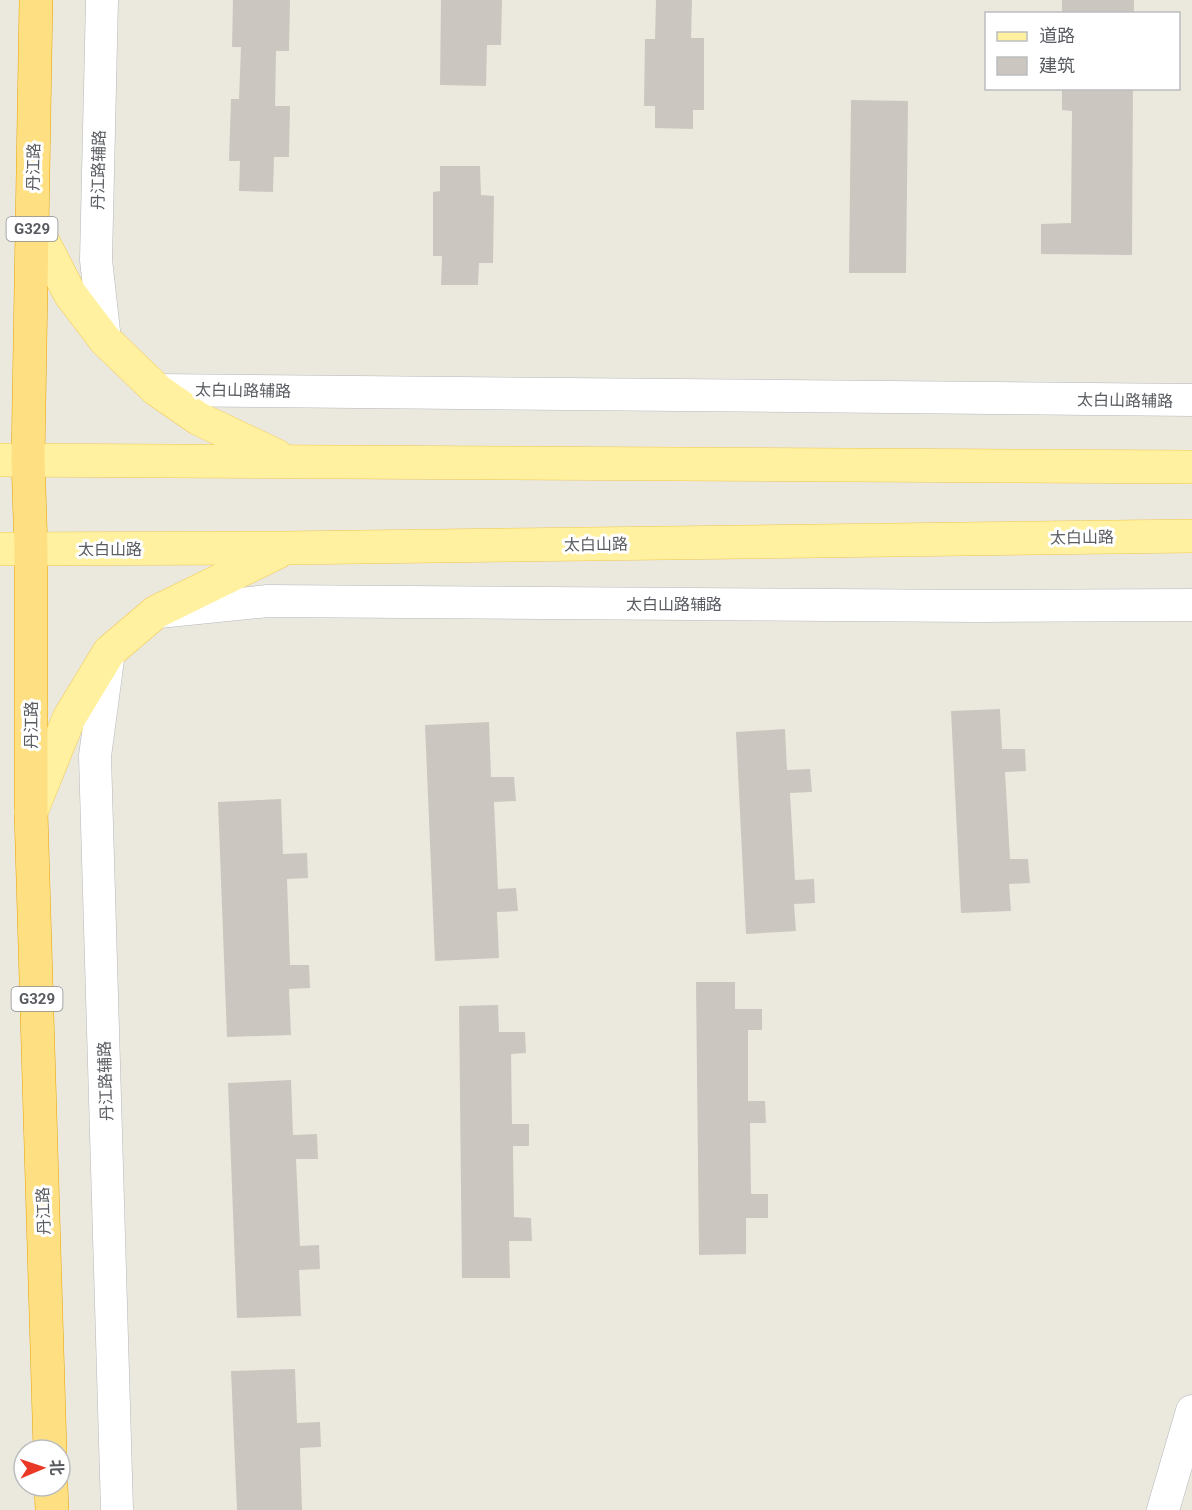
<svg xmlns="http://www.w3.org/2000/svg" width="1192" height="1510" font-family="Roboto,'Noto Sans SC',sans-serif">
	<style>
		.building { fill: #cbc7c0 }
		.lines { fill: none; stroke-linecap: round; stroke-linejoin: round }
		.minor-casing { stroke: #b5b7bc; stroke-width: 33 }
		.major-casing { stroke: #f2c751; stroke-width: 34 }
		.highway-casing { stroke: #eaa400; stroke-width: 34 }
		.minor { stroke: #fff; stroke-width: 32 }
		.major { stroke: #fff1a0; stroke-width: 33 }
		.highway { stroke: #fee083; stroke-width: 33 }
		.labels { text-anchor: middle; stroke-width: 6; stroke-linejoin: round; paint-order: stroke }
		.shield { fill: #fff; stroke: #8a8c90; stroke-width: 1.5 }
		.shield-label { font-size: 15px; font-weight: bold; fill: #585b60 }
		.street-label { font-size: 16px; fill: #585b60; stroke: #fff }
	</style>
	<rect width="100%" height="100%" fill="#ebe9de"/>
	<g class="building">
		<path d="M233,0H290L289,51H276L275,106H290L289,157H274L273,192L239,191L240,161H229L231,99H239L241,47H232Z"/>
		<path d="M441,0H502L501,45H487L486,86L440,85Z"/>
		<path d="M656,0H692L691,38H704V110H693V129L655,128V106H644L645,39H655Z"/>
		<rect x="1062" y="0" width="72" height="14"/>
		<path d="M1062,88H1133L1132,255L1041,254V224L1071,223L1072,111L1062,110Z"/>
		<path d="M851,100L908,101L906,273H849Z"/>
		<path d="M440,166H480L481,195L494,196L493,263H479L478,285H441L442,256H433V192L440,191Z"/>
		<path d="M1000,709L1002,749H1025L1026,771L1005,772L1010,859H1028L1030,883L1009,884L1011,911L961,913L951,711Z"/>
		<path d="M489,722L491,777H514L516,801L494,802L498,889L516,888L518,911L497,912L499,958L435,961L425,725Z"/>
		<path d="M785,729L787,770L810,769L812,792L790,793L795,880L814,879L815,903L794,904L796,931L746,934L736,732Z"/>
		<path d="M281,799L283,854L307,853L308,878L287,879L290,965H309L310,988L289,989L291,1035L227,1037L218,802Z"/>
		<path d="M696,982H735V1009H762V1030H748V1101H765L766,1123H750L751,1194H768V1218H746V1254L699,1255Z"/>
		<path d="M498,1005L499,1032H525L526,1053L511,1054L512,1124H529V1146H513L514,1217L531,1218L532,1241H509L510,1278H462L459,1006Z"/>
		<path d="M291,1080L293,1135L317,1134L318,1159H296L300,1246L319,1245L320,1269L299,1270L301,1316L237,1318L228,1083Z"/>
		<path d="M295,1369L297,1423L320,1422L321,1447L300,1448L302,1510H237L231,1371Z"/>
	</g>
	<g class="lines">
		<g class="minor-casing">
			<g id="minor">
				<path d="M102,0L96,260L105,340"/>
				<path d="M157,390L1192,400"/>
				<path d="M159,612L268,601L977,606L1192,605"/>
				<path d="M109,652L95,756L117,1510"/>
				<path d="M1163,1510L1192,1411"/>
			</g>
		</g>
		<g class="major-casing">
			<g id="major">
				<path d="M32,220L70,294L105,340L157,390L199,419L277,456"/>
				<path d="M0,460L1192,467"/>
				<path d="M0,549L285,548L1192,536"/>
				<path d="M31,812L69,718L109,652L156,612L278,552"/>
			</g>
		</g>
		<g class="highway-casing">
			<g id="highway">
				<path d="M36,0L28,459L31,549V812L50,1450"/>
				<path d="M51,1486L52,1510"/>
			</g>
		</g>
		<use href="#minor" class="minor"/>
		<use href="#major" class="major"/>
		<use href="#highway" class="highway"/>
	</g>
	<g class="labels">
		<g class="shield">
			<rect x="6.5" y="217" width="51" height="24" rx="4.5"/>
			<rect x="11.5" y="987" width="51" height="24" rx="4.5"/>
		</g>
		<g class="shield-label">
			<text x="32" y="234">G329</text>
			<text x="37" y="1004">G329</text>
		</g>
		<g class="street-label">
			<text transform="translate(33 167) rotate(-89)" y="6">丹江路</text>
			<text transform="translate(98 170) rotate(-89)" y="6">丹江路辅路</text>
			<text transform="translate(243 390) rotate(1)" y="6">太白山路辅路</text>
			<text transform="translate(1125 400) rotate(1)" y="6">太白山路辅路</text>
			<text transform="translate(1082 537) rotate(-1)" y="6">太白山路</text>
			<text transform="translate(596 544) rotate(-1)" y="6">太白山路</text>
			<text x="110" y="555">太白山路</text>
			<text x="674" y="610">太白山路辅路</text>
			<text transform="translate(31 725) rotate(-90)" y="6">丹江路</text>
			<text transform="translate(105 1081) rotate(-92)" y="6">丹江路辅路</text>
			<text transform="translate(43 1211) rotate(-92)" y="6">丹江路</text>
		</g>
	</g>
	<rect x="985" y="12" width="195" height="78" fill="#ffffff" stroke="#bcbdbf" stroke-width="1.5"/>
	<rect x="997" y="32" width="30" height="9" fill="#fff1a0" stroke="#bcbdbf" stroke-width="1.5"/>
	<text x="1039" y="42" font-size="18" fill="#585b60">道路</text>
	<rect x="997" y="57" width="30" height="18" fill="#cbc7c0" stroke="#bcbdbf" stroke-width="1.5"/>
	<text x="1039" y="72" font-size="18" fill="#585b60">建筑</text>
	<g transform="translate(42 1468) rotate(88)"><circle r="28" fill="#ffffff" stroke="#bcbdbf" stroke-width="1.5"/>
	<path d="M0-4.5L10 22L0 15L-10 22Z" fill="#ea3826"/>
	<text y="-9" font-size="16" font-weight="bold" text-anchor="middle" fill="#585b60">北</text>
	</g>
</svg>
